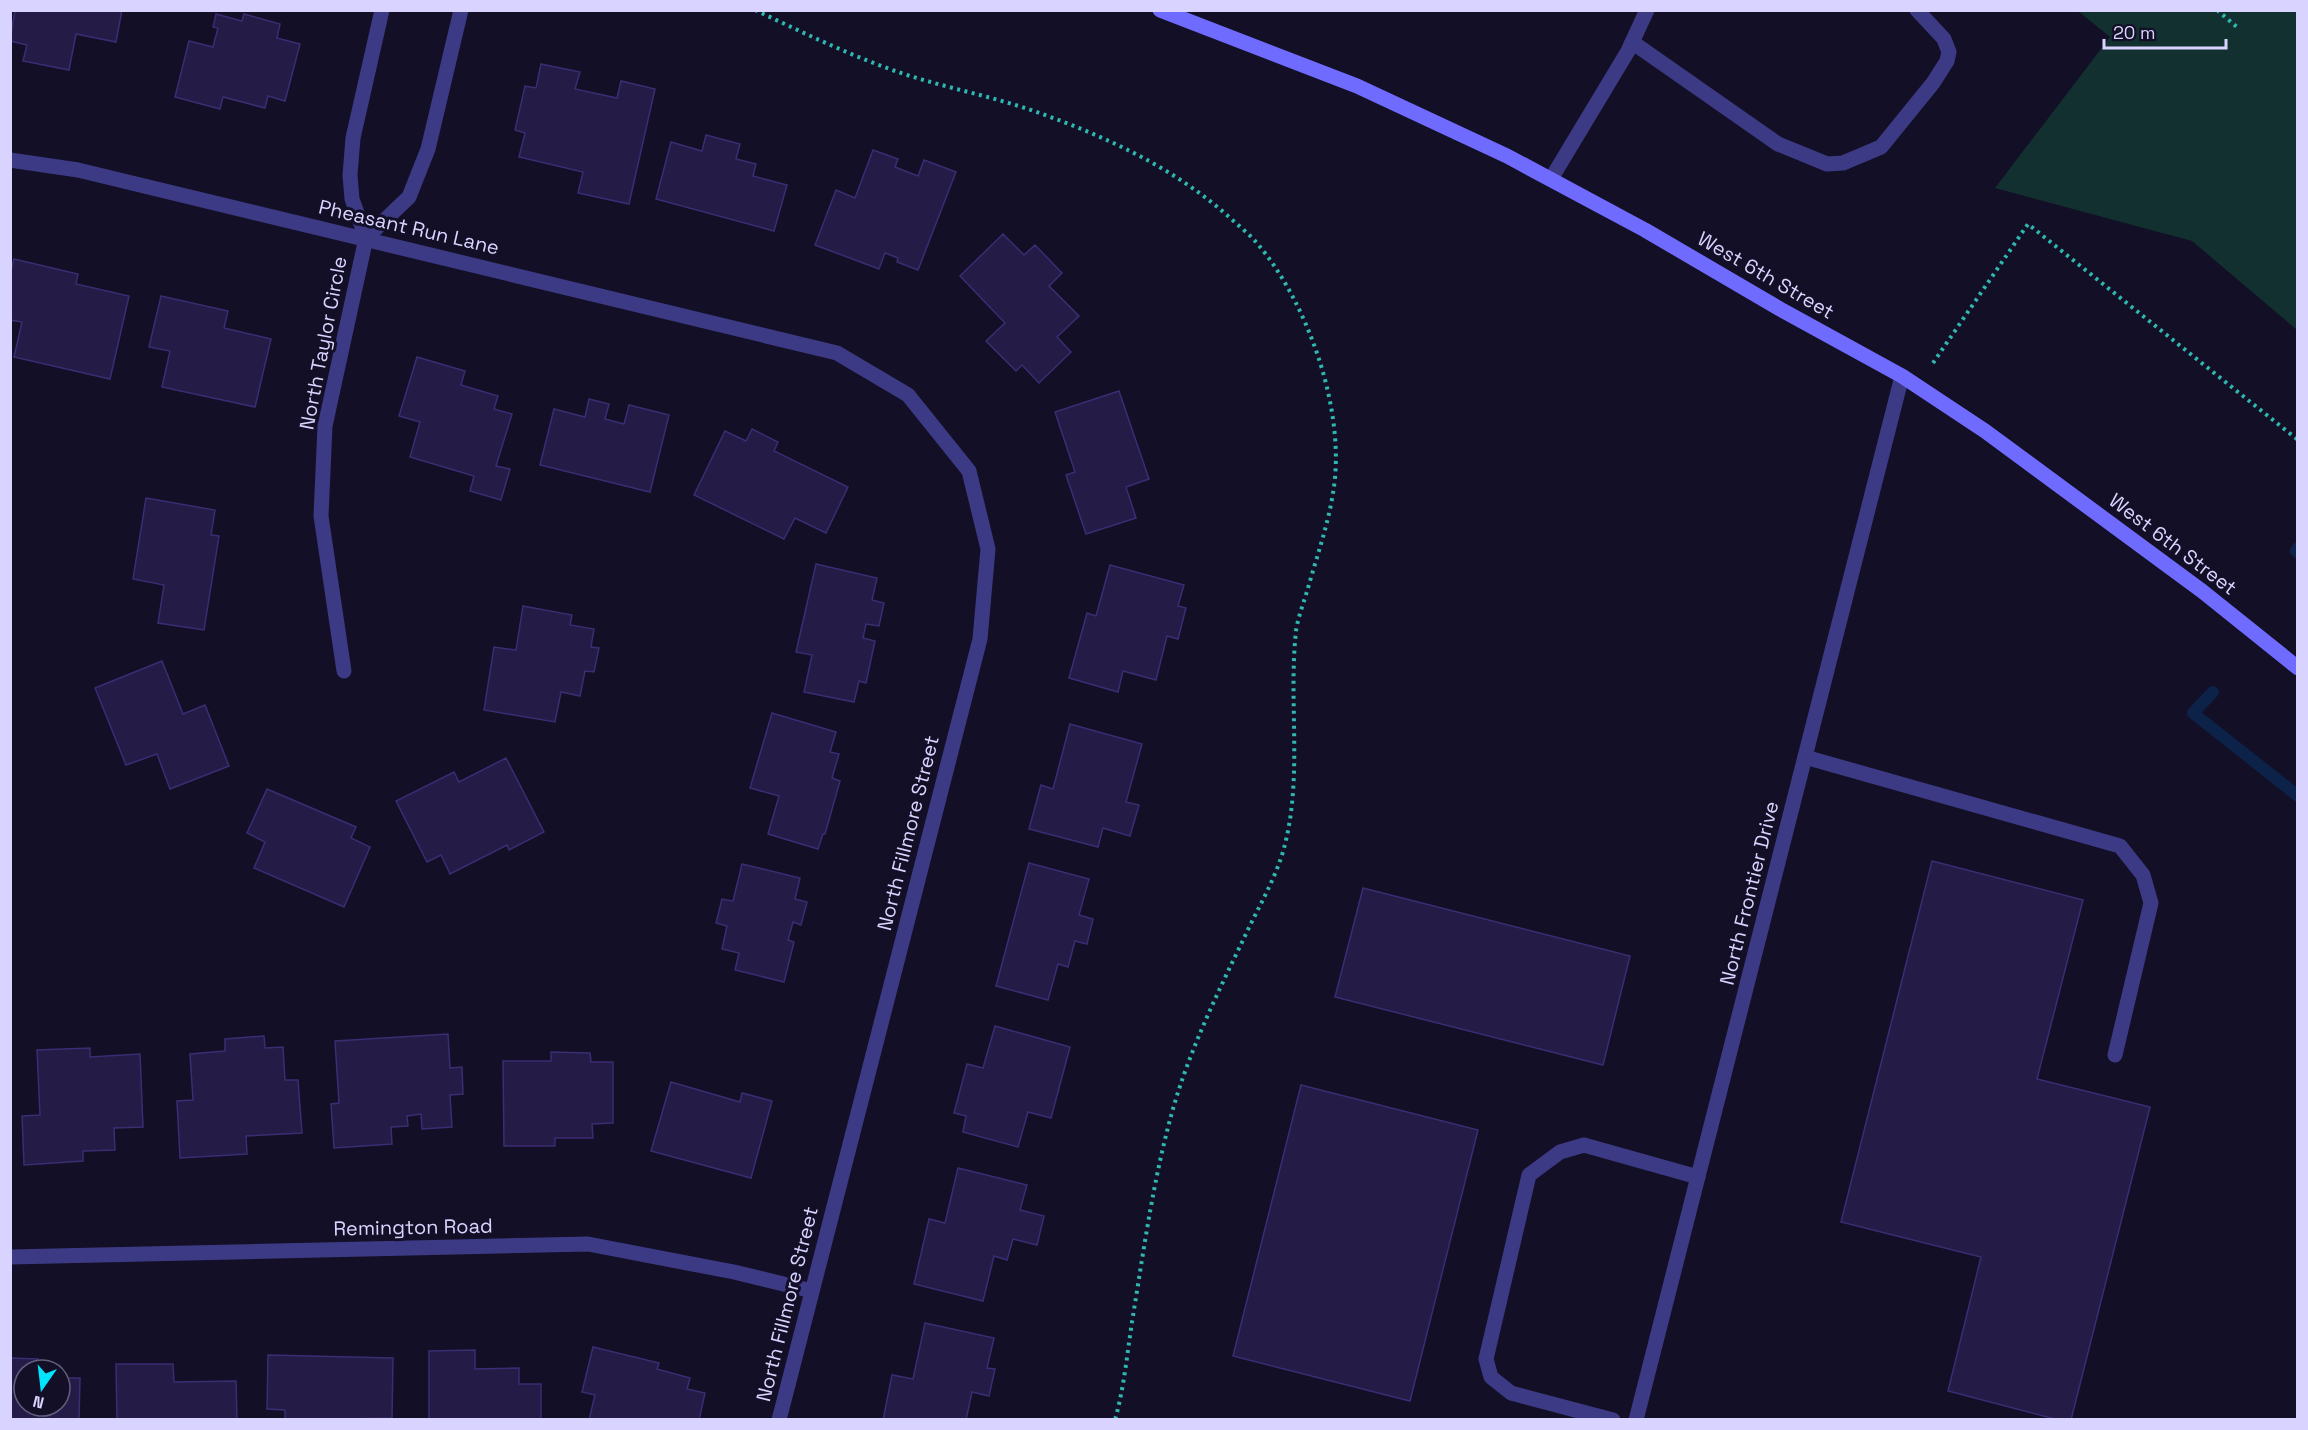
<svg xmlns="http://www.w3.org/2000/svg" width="2308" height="1430" font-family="'Space Grotesk',sans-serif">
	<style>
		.green { fill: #12302f }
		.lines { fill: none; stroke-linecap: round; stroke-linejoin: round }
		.stream { stroke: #0c2248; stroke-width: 12 }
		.building { fill: #241b47; stroke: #3b2d73; stroke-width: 1.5 }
		.path { stroke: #2fb8b0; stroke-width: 4; stroke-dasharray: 3 4.5; stroke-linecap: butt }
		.lane { stroke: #3d3a85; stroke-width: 15 }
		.street { stroke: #3d3a85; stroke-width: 15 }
		.secondary { stroke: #6f6bff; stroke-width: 15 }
		.labels { text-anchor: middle; stroke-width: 6; stroke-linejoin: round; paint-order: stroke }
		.street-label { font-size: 20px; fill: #d9d4ff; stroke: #130f26 }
	</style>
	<rect width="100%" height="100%" fill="#130f26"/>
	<path class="green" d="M2078,11H2297V330L2192,241L1995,188L2110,37Z"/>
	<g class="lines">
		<g class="stream">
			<path d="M2298,548L2296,551L2298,553"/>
			<path d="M2213,692L2193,713L2298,796"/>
		</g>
	</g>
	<g class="building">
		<path d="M15,10H122L116,42L76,34L69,70L23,61L27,45L10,41Z"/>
		<path d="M216,14L242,21L244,14L280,24L277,38L300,44L285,101L268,96L265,108L223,97L220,109L175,97L189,41L213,47L218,28L213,27Z"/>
		<path d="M541,64L580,72L575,89L617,98L621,81L655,89L629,204L578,193L583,172L519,157L525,133L515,130L525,86L536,88Z"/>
		<path d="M706,135L740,144L736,159L756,164L753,176L787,185L774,231L656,199L671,142L702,151Z"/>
		<path d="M873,150L898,159L895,167L918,176L924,160L956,172L918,270L897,262L898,258L885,253L879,269L815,245L836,190L855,198Z"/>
		<path d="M1003,234L1024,255L1035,245L1062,273L1049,286L1079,316L1057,337L1071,352L1039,383L1022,365L1016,371L986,341L1005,323L960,276Z"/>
		<path d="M14,259L78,274L76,284L129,296L110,379L14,357L22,322L10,320V274Z"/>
		<path d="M161,296L228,311L224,328L271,339L255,407L162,387L170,351L149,347Z"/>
		<path d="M417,357L465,371L461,385L498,396L494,409L512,414L496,466L510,469L501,500L470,491L474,476L410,457L420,422L399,416Z"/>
		<path d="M1119,391L1149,479L1126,487L1136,518L1086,534L1066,475L1075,472L1055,412Z"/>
		<path d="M589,399L609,404L605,419L624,424L629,405L669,415L650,492L540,465L554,409L585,417Z"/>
		<path d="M752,429L778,442L774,451L848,487L826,533L795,518L784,539L694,495L725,431L746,441Z"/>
		<path d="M146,498L215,510L211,535L219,536L204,630L158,623L164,585L133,579Z"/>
		<path d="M816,564L877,578L872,600L884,603L879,626L866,624L863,638L875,641L866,683L859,681L854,702L804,692L812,655L796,652Z"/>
		<path d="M1110,565L1184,585L1178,606L1186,608L1178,639L1167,636L1156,680L1123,671L1118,692L1069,678L1087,613L1096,616Z"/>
		<path d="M523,606L572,615L570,625L594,629L591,647L599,648L594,672L585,671L580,696L561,692L555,722L484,710L494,647L516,650Z"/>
		<path d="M162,661L183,714L205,705L229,766L170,789L157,754L126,765L95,688Z"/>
		<path d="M772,713L836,732L830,752L839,754L832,778L840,781L825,834H823L818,849L768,834L779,796L750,788Z"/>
		<path d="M1070,724L1142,744L1126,802L1139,805L1130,836L1103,828L1098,847L1029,829L1041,785L1053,789Z"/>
		<path d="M506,758L544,832L509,850L507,845L450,874L441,855L427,862L396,801L454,772L459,782Z"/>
		<path d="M267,789L356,827L351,838L370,847L344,907L254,868L265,842L247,833Z"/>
		<path d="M1932,861L2083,900L2037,1079L2150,1107L2071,1420H2059L1948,1391L1981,1257L1841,1222Z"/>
		<path d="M1029,863L1089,879L1079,915L1093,919L1087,944L1075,941L1068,967L1058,964L1048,1000L996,986Z"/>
		<path d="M742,864L800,878L795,899L807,902L801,925L793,922L788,940L794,942L784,982L735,970L739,953L722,949L727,926L716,923L722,899L733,901Z"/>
		<path d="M1363,888L1630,956L1603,1065L1335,997Z"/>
		<path d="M995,1026L1070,1047L1051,1118L1028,1112L1018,1147L963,1132L966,1116L954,1113L967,1064L983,1068Z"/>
		<path d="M448,1034L450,1068L462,1067L463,1094L450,1095L452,1127L422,1129L421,1114L407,1116L408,1126L391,1127L392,1144L334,1148L331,1104L339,1103L335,1041Z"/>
		<path d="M264,1036L265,1048L283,1047L285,1080H298L302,1133L246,1136L247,1154L180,1158L177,1101L193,1100L190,1054L225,1051V1039Z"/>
		<path d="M90,1048V1057L140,1054L143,1127L114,1128L115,1150L83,1151V1161L24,1165L22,1116L40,1115L37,1050Z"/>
		<path d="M551,1052L590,1053L591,1062H613V1123L592,1124L593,1138H555V1146H504L503,1061H551Z"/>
		<path d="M671,1082L740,1102L742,1093L772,1101L751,1178L651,1151Z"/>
		<path d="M1301,1085L1478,1130L1410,1401L1233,1356Z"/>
		<path d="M958,1168L1027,1185L1020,1210L1044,1216L1037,1245L1013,1239L1007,1260L994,1256L983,1301L914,1284L929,1219L945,1223Z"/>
		<path d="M925,1323L994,1338L987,1368L995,1369L989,1396L972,1392L966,1420H883L892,1375L913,1379Z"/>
		<path d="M593,1347L659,1363L657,1369L690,1378L687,1389L705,1393L699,1420H589L595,1395L582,1392Z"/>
		<path d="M475,1350V1369L519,1368V1384H541V1420H429V1351Z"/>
		<path d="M268,1355L393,1358L392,1418L285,1420V1410L267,1409Z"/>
		<path d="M10,1358L38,1359V1370H24V1406H60V1378H80L79,1420H10Z"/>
		<path d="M116,1364H173L174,1382L236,1381L237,1420H117Z"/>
	</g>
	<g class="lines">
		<g class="path">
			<path d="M755,10C804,33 853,57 904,74C944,87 985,95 1025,108C1098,133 1171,165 1229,217C1238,225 1248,233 1256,242C1308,302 1347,413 1333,493C1328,525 1317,556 1308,588C1304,602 1298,617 1296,631C1288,705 1304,783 1282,855C1273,883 1257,910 1245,936C1219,990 1192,1045 1175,1102C1154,1173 1144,1249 1132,1322C1127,1355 1124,1388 1115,1420"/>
			<path d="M2217,10L2238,28"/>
			<path d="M1933,363L2028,224L2298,440"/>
		</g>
		<g class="lane">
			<path d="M1632,42L1778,144L1827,164L1843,163L1881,147L1933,83L1947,61L1949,52L1944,39L1917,10"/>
			<path d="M1551,179L1628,51L1647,10"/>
			<path d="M1805,757L2120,846L2143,875L2151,903L2115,1055"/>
			<path d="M1613,1420L1511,1393L1491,1377L1486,1359L1529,1175L1560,1152L1584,1145L1698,1177"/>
		</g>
		<g class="street">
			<path d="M10,160L78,170L837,353L908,395L969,471L988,549L980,639L779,1420"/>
			<path d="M366,238L409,197L428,149L461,10"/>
			<path d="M344,671L321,516L325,426L366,238L352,199L350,175L353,138L382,10"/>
			<path d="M10,1257L588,1244L734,1272L812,1291"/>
			<path d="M1636,1420L1902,376"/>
		</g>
		<path class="secondary" d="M1160,10L1357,86L1507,156L1645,230L1780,309L1902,376L1985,431L2202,591L2298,668"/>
	</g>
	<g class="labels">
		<g class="street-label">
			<text transform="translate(409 227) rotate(13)" y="7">Pheasant Run Lane</text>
			<text transform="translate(1766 275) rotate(30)" y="7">West 6th Street</text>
			<text transform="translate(323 343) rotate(-79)" y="7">North Taylor Circle</text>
			<text transform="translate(2173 544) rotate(37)" y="7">West 6th Street</text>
			<text transform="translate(908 833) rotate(-76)" y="7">North Fillmore Street</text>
			<text transform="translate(1749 893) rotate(-76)" y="7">North Frontier Drive</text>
			<text transform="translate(413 1227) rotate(-1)" y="7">Remington Road</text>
			<text transform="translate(787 1304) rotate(-76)" y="7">North Fillmore Street</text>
		</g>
	</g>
	<rect width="2308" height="1430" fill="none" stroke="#d9d4ff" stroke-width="24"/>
	<g transform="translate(42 1388) rotate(194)"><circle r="28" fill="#130f26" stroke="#625e7d" stroke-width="1.5"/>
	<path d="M0-4.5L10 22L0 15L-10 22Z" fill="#00e5ff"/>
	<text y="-9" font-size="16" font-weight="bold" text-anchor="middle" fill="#d9d4ff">N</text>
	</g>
	<path d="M2104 39v9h122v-9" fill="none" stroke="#d9d4ff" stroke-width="3"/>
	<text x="2113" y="39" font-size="18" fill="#d9d4ff" stroke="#130f26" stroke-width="4.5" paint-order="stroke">20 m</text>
</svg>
